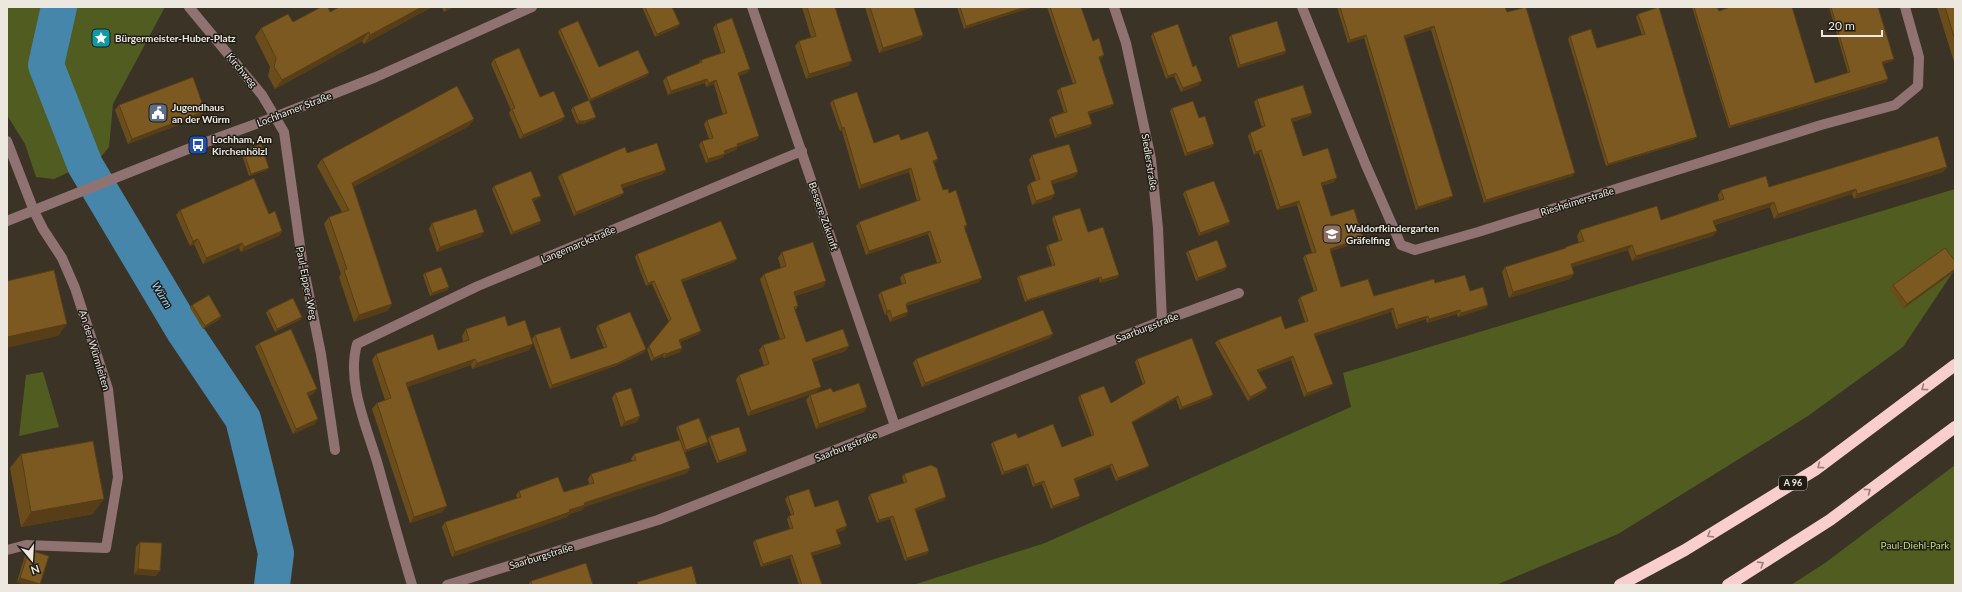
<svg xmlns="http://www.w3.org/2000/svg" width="1962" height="592" font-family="Lato,sans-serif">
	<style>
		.green { fill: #515c20 }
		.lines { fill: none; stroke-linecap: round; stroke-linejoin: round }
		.river { stroke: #4686aa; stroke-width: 36 }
		.minor { stroke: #907272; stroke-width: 10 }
		.highway { stroke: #fbcece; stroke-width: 12 }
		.wall { fill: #6b4d1c }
		.shaded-wall { fill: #573e17 }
		.building { fill: #7c5921; stroke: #573e17 }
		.oneway { stroke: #987e7b }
		.labels { text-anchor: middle; stroke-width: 3; stroke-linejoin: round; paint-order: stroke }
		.shield { fill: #1f1c16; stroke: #aeaba3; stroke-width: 1 }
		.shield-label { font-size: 9px; font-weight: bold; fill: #ece8df }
		.poi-label { font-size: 10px; font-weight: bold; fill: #ece8df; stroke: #1f1c16; text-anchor: start }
		.street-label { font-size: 10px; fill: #ece8df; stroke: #1f1c16 }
		.park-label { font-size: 10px; fill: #c6d980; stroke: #1f1c16 }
		.water-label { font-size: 11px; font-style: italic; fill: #a2d5f5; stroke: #1f1c16 }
	</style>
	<rect width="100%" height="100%" fill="#3b3426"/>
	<g class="green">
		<path d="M7,7H165L113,104L109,147L100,158L54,179L36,177L25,144L7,115Z"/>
		<path d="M1955,189V269L1903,347L1808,416L1618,534L1496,585H913L1045,543L1351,407L1343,373Z"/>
		<path d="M43,372L59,427L19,436L26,375Z"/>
		<path d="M1955,465V585H1791L1825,563Z"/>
	</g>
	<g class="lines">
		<path class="river" d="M59,7L46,65L85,165L184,331L243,419L276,553L272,585"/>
		<g class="minor">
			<path d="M189,7L262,95L284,132L302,260L321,354L335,450"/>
			<path d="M752,7L895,426"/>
			<path d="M1114,7L1126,43L1151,159L1158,228L1162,321"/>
			<path d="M1302,7L1365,163L1401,245L1415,250L1478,232L1821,125L1895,105L1918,86L1919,57L1905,7"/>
			<path d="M7,141L34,211L43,229L62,258L75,288L108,389L118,477L106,548L26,545L7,550"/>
			<path d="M7,221L198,145L275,117L376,77L532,7"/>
			<path d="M412,585C400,545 389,505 378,465C367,427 346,383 357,344L478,286L802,151"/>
			<path d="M447,585L658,520L1162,321L1239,293"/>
		</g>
		<g class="highway">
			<path d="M1620,585L1685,550L1815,470L1955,365"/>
			<path d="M1728,585L1830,520L1955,427"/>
		</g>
	</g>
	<g class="wall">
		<path d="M432,7L364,44L362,41L275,89L268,76L270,67L255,37L261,28L293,22L330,12Z"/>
		<path d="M442,7H454L444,12Z"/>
		<path d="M642,7H672L678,27L655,37Z"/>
		<path d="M802,7H836H835L848,66L806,79L795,46L799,41L811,37Z"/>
		<path d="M865,7H914L923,35L920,40L879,53Z"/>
		<path d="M957,7H1033L964,29Z"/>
		<path d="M1047,7H1081L1093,41L1102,58L1099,59L1111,107L1089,114L1092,124L1090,127L1055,138L1049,120L1051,117L1064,112L1057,91L1060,88L1073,84Z"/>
		<path d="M1337,7H1505L1507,12L1573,176L1484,203L1431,30L1405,38L1450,199L1416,210L1364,38L1348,43Z"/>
		<path d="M1692,7H1717L1719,11L1815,83L1848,73L1829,7H1878L1892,61L1883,64L1886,82L1729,128Z"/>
		<path d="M1937,7H1955V65Z"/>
		<path d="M1638,14L1695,139L1606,166L1568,39L1570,36L1597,48L1642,35L1636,17Z"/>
		<path d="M716,24L750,69L747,73L738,76L759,136L756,140L738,146L736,150L725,154L722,158L706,163L699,145L702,141L709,139L704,124L707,120L723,115L714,84L706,87L705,83L668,95L663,81L666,77L698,64L701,60L721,53L713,28Z"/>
		<path d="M560,29L599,67L647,76L589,101L596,117L594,119L583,124H577L571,110L573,107L589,100L558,32Z"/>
		<path d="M1153,33L1193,67L1199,85L1181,92L1174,76L1166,79L1151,36Z"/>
		<path d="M1231,35L1286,51L1284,54L1238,68L1229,38Z"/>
		<path d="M494,59L540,97L562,121L520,139L509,113L511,110L491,64Z"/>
		<path d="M1257,99L1310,116L1292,122L1303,156L1334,182L1321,186L1331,216L1363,238L1361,242L1330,251L1341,287L1374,296L1435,283L1470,291L1486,308L1458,317L1457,314L1427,323L1426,319L1396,329L1391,312L1315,336L1330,387L1304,397L1291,360L1258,372L1267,388L1265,391L1248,401L1215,343L1218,340L1285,329L1305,322L1298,300L1300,297L1314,292L1303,258L1305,255L1312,253L1297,205L1277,210L1259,153L1254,155L1248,136L1250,133L1262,128L1254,102Z"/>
		<path d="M833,100L874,143L901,140L935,163H934L943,190L949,193L967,225L965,228L979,282L906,306L908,312L906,316L890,322L887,314L885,315L878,295L881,292L902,284L900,278L903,274L937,263L928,234L866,255L856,226L859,222L917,201L909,172L859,189L842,131H840L830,103Z"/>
		<path d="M119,105L202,116L128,144L115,110Z"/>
		<path d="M1172,108L1199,118L1214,144L1212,147L1185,156L1170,111Z"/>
		<path d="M474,119L469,126L353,187L392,304L387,311L354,322L339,277L341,274L324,224L329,217L342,212L317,166L322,159Z"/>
		<path d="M243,150L267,170L249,176L241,152Z"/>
		<path d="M627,153L663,174L622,188L621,196L574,216L558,177L561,174Z"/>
		<path d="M1032,155L1075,177L1052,184V199L1032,205L1027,187L1030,183L1036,181L1029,160Z"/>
		<path d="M1947,167L1943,172L1854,199L1852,194L1774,219L1770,207L1715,225L1713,236L1632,261L1628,250L1572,267L1574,274L1570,279L1509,298L1502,272L1505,267L1564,249L1566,247L1579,243L1577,236L1580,230L1661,220L1719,200L1718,195L1721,190L1769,187Z"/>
		<path d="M494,186L541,196L539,198L533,201L541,221L539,224L511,235L492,189Z"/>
		<path d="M1185,191L1230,222L1228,225L1199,236L1183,194Z"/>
		<path d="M180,210L269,214L282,231L279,236L241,252L239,248L203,264L194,244L190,246L176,215Z"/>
		<path d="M1054,216L1088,232L1119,275L1117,278L1100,283L1099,279L1025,302L1017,278L1019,276L1052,265L1046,247L1048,245L1059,241L1052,219Z"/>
		<path d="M432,223L484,232L480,237L437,252L429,229Z"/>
		<path d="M1188,251L1225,270L1196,281L1186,253Z"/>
		<path d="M782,252L826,281L823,287L795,296L798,306L795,310L806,342L849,346L845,351L813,362L817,392L748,416L736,380L739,375L764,366L759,350L763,345L780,339L760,279L764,274L781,268L778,258Z"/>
		<path d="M637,254L737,259L734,262L682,282L701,331L699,334L680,342L682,348L680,352L664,358L663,356L651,361L647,349L669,322L652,284L646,286L635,257Z"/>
		<path d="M1955,261L1903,309L1890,290L1893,285Z"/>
		<path d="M425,273L449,287L447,290L430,296L423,275Z"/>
		<path d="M192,305L221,316L220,319L203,329L190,308Z"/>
		<path d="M268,310L302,317L300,320L275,332L266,313Z"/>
		<path d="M598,325L646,349L643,353L615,366L550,389L532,339L535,335L571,359L604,348L596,329Z"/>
		<path d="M508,326L529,350L472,369L471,365L407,387L447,506L442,512L410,523L372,409L377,403L385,400L372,360L376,354L438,350L463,342L462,336L466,329Z"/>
		<path d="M1053,334L1050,338L922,387L913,363L916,359Z"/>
		<path d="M259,343L313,394L308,396L315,424L293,434L255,347Z"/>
		<path d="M1137,359L1211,398L1180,410L1176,399L1132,423L1149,466L1147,468L1116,481L1110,467L1075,481L1080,496L1078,499L1051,509L1042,484L1033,487L1026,466L1002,475L991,444L993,442L1018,438L1062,447L1092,436L1078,398L1080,395L1111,403L1143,385L1135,362Z"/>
		<path d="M833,392L867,407L864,412L816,429L806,400L810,395Z"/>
		<path d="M615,393L640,416L637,422L621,427L612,398Z"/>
		<path d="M678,426L708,442L706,445L685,452L690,468L687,473L584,507L582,510L569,514L567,517L452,557L442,527L445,522L517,498L516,495L519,491L564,492L589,484L588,479L591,474L632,461L631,459L634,454L680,440L676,428Z"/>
		<path d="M710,436L747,451L745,454L717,463L708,439Z"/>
		<path d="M21,454L93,514L21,527L10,468Z"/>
		<path d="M904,474L946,497L944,500L916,511L929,551L927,554L905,561L890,519L877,523L868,498L870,494L904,483L902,477Z"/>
		<path d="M788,496L815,507L847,526L844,530L837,532L841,544L839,547L812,556L822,585H799L790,558L761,567L753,543L755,540L790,529L787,519L789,516L791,515L785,499Z"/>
		<path d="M140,542L156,576L134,574L136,547Z"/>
		<path d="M29,550L39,585H26L17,582L25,555Z"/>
		<path d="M531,581L593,585H528Z"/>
	</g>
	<g class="shaded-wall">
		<path d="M422,7H432L364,44L370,35Z"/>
		<path d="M447,7H454L444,12Z"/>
		<path d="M1026,7H1033L964,29L966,26Z"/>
		<path d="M680,24L678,27L655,37L657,34Z"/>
		<path d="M1434,26L1431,30L1402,39L1404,36Z"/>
		<path d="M369,32L362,41L275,89L282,80Z"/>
		<path d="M923,35L920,40L879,53L883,48Z"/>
		<path d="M1366,35L1364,38L1348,43L1350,40Z"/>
		<path d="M1286,51L1284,54L1238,68L1240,65Z"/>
		<path d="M1104,55L1102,58L1096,60L1099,57Z"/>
		<path d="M1894,59L1892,61L1881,65L1882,62Z"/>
		<path d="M852,61L848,66L806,79L809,74Z"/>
		<path d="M750,69L747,73L735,77L738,73Z"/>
		<path d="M649,73L647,76L589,102L591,99Z"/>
		<path d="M1176,73L1174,76L1166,79L1168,76Z"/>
		<path d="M707,79L705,83L668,95L671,91Z"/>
		<path d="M1888,79L1886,82L1729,128L1730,126Z"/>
		<path d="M716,80L714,84L706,87L709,83Z"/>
		<path d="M1202,81L1199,85L1181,92L1183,88Z"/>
		<path d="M1114,104L1111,107L1086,115L1088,112Z"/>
		<path d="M205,111L202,116L128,144L132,139Z"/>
		<path d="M1312,113L1310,116L1288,123L1291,119Z"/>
		<path d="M565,117L562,121L520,139L523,135Z"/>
		<path d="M596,117L594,119L583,124H577L579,121Z"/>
		<path d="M474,119L469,126L347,190L352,183Z"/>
		<path d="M1092,124L1090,127L1055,138L1057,135Z"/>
		<path d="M844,127L842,131H840L842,128Z"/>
		<path d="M759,136L756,140L735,148L737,144Z"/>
		<path d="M1697,137L1695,139L1606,166L1608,164Z"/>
		<path d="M1214,144L1212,147L1185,156L1187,153Z"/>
		<path d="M738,146L736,150L721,155L724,151Z"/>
		<path d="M1261,150L1259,153L1254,155L1256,152Z"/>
		<path d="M725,154L722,158L706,163L708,159Z"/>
		<path d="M938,159L935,163L930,165L933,161Z"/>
		<path d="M1947,167L1943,172L1854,199L1857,194Z"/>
		<path d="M269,168L267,170L249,176L251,174Z"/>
		<path d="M911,168L909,172L859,189L861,185Z"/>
		<path d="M666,170L663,174L618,189L621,185Z"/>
		<path d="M1078,172L1075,177L1048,186L1051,181Z"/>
		<path d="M1575,173L1573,176L1484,203L1486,200Z"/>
		<path d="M1337,178L1334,182L1318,187L1321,183Z"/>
		<path d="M1856,189L1852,194L1774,219L1778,214Z"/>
		<path d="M624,193L621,196L574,216L576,212Z"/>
		<path d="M1055,194L1052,199L1032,205L1036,201Z"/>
		<path d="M541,196L539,198L530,202L532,199Z"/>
		<path d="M1453,196L1450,199L1416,210L1418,207Z"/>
		<path d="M1299,201L1297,205L1277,210L1280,207Z"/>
		<path d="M1774,202L1770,207L1710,226L1713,221Z"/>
		<path d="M541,221L539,224L511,235L513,232Z"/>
		<path d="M1230,222L1228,225L1199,236L1200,233Z"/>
		<path d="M282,231L279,236L241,252L244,247Z"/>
		<path d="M930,231L928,234L866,255L869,251Z"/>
		<path d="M1717,231L1713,236L1632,261L1636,256Z"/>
		<path d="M484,232L480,237L437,252L440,247Z"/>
		<path d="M1363,238L1361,242L1327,252L1330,249Z"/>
		<path d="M198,239L194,244L190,246L193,241Z"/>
		<path d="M242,243L239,248L203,264L206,258Z"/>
		<path d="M1632,245L1628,250L1567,269L1571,264Z"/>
		<path d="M737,259L734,262L679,283L681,280Z"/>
		<path d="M1227,267L1225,270L1196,281L1198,278Z"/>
		<path d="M1955,269V271L1903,309L1907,304Z"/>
		<path d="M1574,274L1570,279L1509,298L1513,292Z"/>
		<path d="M1119,275L1117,278L1100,283L1102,280Z"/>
		<path d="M1101,277L1099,279L1025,302L1027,300Z"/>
		<path d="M982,278L979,282L905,306L907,303Z"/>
		<path d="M654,281L652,284L646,286L648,283Z"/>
		<path d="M826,281L823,287L790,297L794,292Z"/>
		<path d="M449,287L447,290L430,296L432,293Z"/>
		<path d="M392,304L387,311L354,322L359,315Z"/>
		<path d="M1488,305L1486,308L1458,317L1461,313Z"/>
		<path d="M1393,308L1391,312L1312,337L1314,334Z"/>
		<path d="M890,310L887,314L885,315L887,311Z"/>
		<path d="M1460,310L1457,314L1427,323L1429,319Z"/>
		<path d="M908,312L906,316L890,322L892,318Z"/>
		<path d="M221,316L220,319L203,329L205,326Z"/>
		<path d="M1428,316L1426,319L1396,329L1398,325Z"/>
		<path d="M302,317L300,320L275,332L277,329Z"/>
		<path d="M67,324L58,336L7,348V337Z"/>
		<path d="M701,331L699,334L677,343L679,340Z"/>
		<path d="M1053,334L1050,338L922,387L925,383Z"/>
		<path d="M533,344L529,350L472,369L477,363Z"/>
		<path d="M849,346L845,351L808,364L812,359Z"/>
		<path d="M682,348L680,352L664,358L666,354Z"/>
		<path d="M646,349L643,353L615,366L550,389L552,385Z"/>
		<path d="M665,353L663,356L651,361L654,358Z"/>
		<path d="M1293,356L1291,360L1255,373L1257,370Z"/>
		<path d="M475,359L471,365L402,389L406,383Z"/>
		<path d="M1333,384L1330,387L1304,397L1307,393Z"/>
		<path d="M821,387L817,392L748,416L751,411Z"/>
		<path d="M1267,388L1265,391L1248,401L1250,397Z"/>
		<path d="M317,389L313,394L304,398L307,393Z"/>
		<path d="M1213,395L1211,398L1180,410L1182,407Z"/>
		<path d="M1178,396L1176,399L1130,424L1132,422Z"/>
		<path d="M867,407L864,412L816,429L819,424Z"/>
		<path d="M640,416L637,422L621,427L625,422Z"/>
		<path d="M318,419L315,424L293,434L296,429Z"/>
		<path d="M708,442L706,445L684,452L686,450Z"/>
		<path d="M747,451L745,454L717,463L719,461Z"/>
		<path d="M1028,464L1026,466L1002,475L1004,472Z"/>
		<path d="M1112,464L1110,467L1072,482L1074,479Z"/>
		<path d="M1149,466L1147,468L1116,481L1118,478Z"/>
		<path d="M690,468L687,473L584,507L582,510L569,514L567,517L452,557L455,552L569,510L584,503Z"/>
		<path d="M1044,481L1042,484L1033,487L1035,484Z"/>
		<path d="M1080,496L1078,499L1051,509L1053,506Z"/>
		<path d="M946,497L944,500L913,512L915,509Z"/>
		<path d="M104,499L93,514L21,527L31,512Z"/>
		<path d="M447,506L442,512L410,523L414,517Z"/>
		<path d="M893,516L890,519L877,523L879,520Z"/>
		<path d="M847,526L844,530L834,533L836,530Z"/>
		<path d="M841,544L839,547L809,557L811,553Z"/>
		<path d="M929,551L927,554L905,561L907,558Z"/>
		<path d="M792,555L790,558L761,567L763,564Z"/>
		<path d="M138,569L160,571L156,576L134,574Z"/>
		<path d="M20,578L40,584L39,585H26L17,582Z"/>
	</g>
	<g class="building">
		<path d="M321,7H328L330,12L339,7H422L370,35L369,32L282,80L274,67L276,58L261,28L288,14L293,22Z"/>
		<path d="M645,7H672L680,24L657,34Z"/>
		<path d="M807,7H835L852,61L809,74L799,41L816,36Z"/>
		<path d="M870,7H914L923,35L883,48Z"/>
		<path d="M960,7H1026L966,26Z"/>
		<path d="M1050,7H1081L1093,41L1099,38L1104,55L1099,57L1114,104L1088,112L1092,124L1057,135L1051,117L1067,112L1060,88L1076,83Z"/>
		<path d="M1340,7H1505L1507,12L1526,7L1575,173L1486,200L1434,26L1404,36L1453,196L1418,207L1366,35L1350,40Z"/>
		<path d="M1659,7L1697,137L1608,164L1570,36L1591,29L1597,48L1645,34L1638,14Z"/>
		<path d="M1694,7H1717L1719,11L1730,7H1792L1815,83L1850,72L1831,7H1878L1894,59L1882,62L1888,79L1730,126Z"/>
		<path d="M1945,7H1955V40Z"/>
		<path d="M732,18L750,69L738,73L759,136L737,144L738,146L724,151L725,154L708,159L702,141L713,138L707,120L727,113L716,80L709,83L707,79L671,91L666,77L702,62L701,60L725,52L716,24Z"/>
		<path d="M578,21L599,67L638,50L649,73L591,99L560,29Z"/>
		<path d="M1277,21L1286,51L1240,65L1231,35Z"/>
		<path d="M1178,24L1193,67L1196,65L1202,81L1183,88L1176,73L1168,76L1153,33Z"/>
		<path d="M519,48L540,97L554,91L565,117L523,135L512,109L515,108L494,59Z"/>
		<path d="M193,77L205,111L132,139L119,105Z"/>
		<path d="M1303,85L1312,113L1291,119L1303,156L1328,148L1337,178L1321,183L1331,216L1354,209L1363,238L1330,249L1341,287L1368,279L1374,296L1434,279L1435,283L1465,275L1470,291L1483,287L1488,305L1461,313L1460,310L1429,319L1428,316L1398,325L1393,308L1314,334L1333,384L1307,393L1293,356L1257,370L1267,388L1250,397L1218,340L1281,316L1285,329L1308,321L1300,297L1317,290L1305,255L1316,252L1299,201L1280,207L1261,150L1256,152L1250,133L1265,126L1257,99Z"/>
		<path d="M457,86L474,119L352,183L392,304L359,315L344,270L347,269L329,217L349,210L322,159Z"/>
		<path d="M857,92L874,143L899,134L901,140L928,131L938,159L933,161L943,190L948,189L949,193L956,190L967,225L964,226L982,278L907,303L906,305L908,312L892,318L890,310L887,311L881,292L906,283L903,274L941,262L930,231L869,251L859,222L920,200L911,168L861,185L844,127L842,128L833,100Z"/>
		<path d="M589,100L596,117L585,121H579L573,107Z"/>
		<path d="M1193,101L1199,118L1205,116L1214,144L1187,153L1172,108Z"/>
		<path d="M1938,136L1947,167L1857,194L1856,189L1778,214L1774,202L1713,221L1717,231L1636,256L1632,245L1571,264L1574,274L1513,292L1505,267L1566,248V247L1584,241L1580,230L1657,206L1661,220L1724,199L1721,190L1766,176L1769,187Z"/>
		<path d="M657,143L666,170L621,185L624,193L576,212L561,174L625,147L627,153Z"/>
		<path d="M261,144L269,168L251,174L243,150Z"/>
		<path d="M1069,144L1078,172L1051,181L1055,194L1036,201L1030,183L1040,179L1032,155Z"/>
		<path d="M531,171L541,196L532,199L541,221L513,232L494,186Z"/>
		<path d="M254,178L269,214L275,211L282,231L244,247L242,243L206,258L198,239L193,241L180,210Z"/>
		<path d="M1214,181L1230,222L1200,233L1185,191Z"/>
		<path d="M1080,208L1088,232L1103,227L1119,275L1102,280L1101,277L1027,300L1019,276L1055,265L1048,245L1062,240L1054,216Z"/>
		<path d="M476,209L484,232L440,247L432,223Z"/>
		<path d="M721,221L737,259L681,280L701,331L679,340L682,348L666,354L665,353L654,358L649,346L671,319L654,281L648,283L637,254Z"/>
		<path d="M1217,240L1227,267L1198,278L1188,251Z"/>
		<path d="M813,242L826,281L794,292L798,306L794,307L806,342L843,329L849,346L812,359L821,387L751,411L739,375L769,364L763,345L785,338L764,274L786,266L782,252Z"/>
		<path d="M1945,248L1955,261V269L1907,304L1893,285Z"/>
		<path d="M441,267L449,287L432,293L425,273Z"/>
		<path d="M54,270L67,324L7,337V281Z"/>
		<path d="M209,295L221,316L205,326L192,305Z"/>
		<path d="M293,298L302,317L277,329L268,310Z"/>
		<path d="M1043,310L1053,334L925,383L916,359Z"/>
		<path d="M630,312L646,349L618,363L552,385L535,335L560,327L571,359L607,347L598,325Z"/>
		<path d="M505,316L508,326L525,320L533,344L477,363L475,359L406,383L447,506L414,517L377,403L391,398L376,354L433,334L438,350L469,340L466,329Z"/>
		<path d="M291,329L317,389L307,393L318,419L296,429L259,343Z"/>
		<path d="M1192,338L1213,395L1182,407L1178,396L1132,422L1149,466L1118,478L1112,464L1074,479L1080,496L1053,506L1044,481L1035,484L1028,464L1004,472L993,442L1016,433L1018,438L1053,424L1062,447L1094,435L1080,395L1104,386L1111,403L1145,383L1137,359Z"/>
		<path d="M859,383L867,407L819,424L810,395L831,388L833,392Z"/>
		<path d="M631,388L640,416L625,422L615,393Z"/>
		<path d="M699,418L708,442L686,450L678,426Z"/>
		<path d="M739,427L747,451L719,461L710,436Z"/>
		<path d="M680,440L690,468L584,503L585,505L569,510L570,512L455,552L445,522L521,497L519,491L558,477L564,492L594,483L591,474L636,460L634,454Z"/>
		<path d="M93,441L104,499L31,512L21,454Z"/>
		<path d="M931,465L937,468L946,497L915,509L929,551L907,558L893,516L879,520L870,494L907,482L904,474Z"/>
		<path d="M809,489L815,507L838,500L847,526L836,530L841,544L811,553L822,585H802L792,555L763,564L755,540L793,528L789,516L794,514L788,496Z"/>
		<path d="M140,542L162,543L160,571L138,569Z"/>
		<path d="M29,550L49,556L40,584L20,578Z"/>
		<path d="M586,563L593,585H532L531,581Z"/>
		<path d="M692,566L697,585H638L637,582Z"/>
	</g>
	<defs><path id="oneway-chevron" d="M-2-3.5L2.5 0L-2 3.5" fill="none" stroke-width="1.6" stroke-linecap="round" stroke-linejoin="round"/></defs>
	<g class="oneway">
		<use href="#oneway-chevron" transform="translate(1924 388) rotate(143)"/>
		<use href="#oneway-chevron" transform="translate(1820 466) rotate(143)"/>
		<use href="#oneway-chevron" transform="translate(1868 491) rotate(-37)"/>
		<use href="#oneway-chevron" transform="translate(1710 535) rotate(148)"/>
		<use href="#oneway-chevron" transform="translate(1761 564) rotate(-32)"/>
	</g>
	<defs>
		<g id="sight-square" transform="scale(1)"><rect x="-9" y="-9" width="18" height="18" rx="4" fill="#0f9aa8" stroke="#1f1c16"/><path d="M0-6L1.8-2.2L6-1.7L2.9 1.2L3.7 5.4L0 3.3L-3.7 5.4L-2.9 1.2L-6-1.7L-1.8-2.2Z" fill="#fff"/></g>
		<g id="civic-square" transform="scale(1)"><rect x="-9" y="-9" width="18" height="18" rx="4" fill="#5c6f8a" stroke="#1f1c16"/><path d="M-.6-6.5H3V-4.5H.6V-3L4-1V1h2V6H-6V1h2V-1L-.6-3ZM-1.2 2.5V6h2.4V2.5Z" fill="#fff"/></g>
		<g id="bus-square" transform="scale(1)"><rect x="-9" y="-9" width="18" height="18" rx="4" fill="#1a4fb4" stroke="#1f1c16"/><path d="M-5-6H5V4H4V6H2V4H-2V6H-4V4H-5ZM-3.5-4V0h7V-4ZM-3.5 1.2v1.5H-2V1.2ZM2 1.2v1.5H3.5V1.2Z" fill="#fff"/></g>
		<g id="school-square" transform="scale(1)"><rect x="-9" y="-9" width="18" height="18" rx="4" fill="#8d6e63" stroke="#1f1c16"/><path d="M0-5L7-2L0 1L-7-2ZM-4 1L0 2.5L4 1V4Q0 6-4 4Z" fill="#fff"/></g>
	</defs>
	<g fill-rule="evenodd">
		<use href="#sight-square" x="101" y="38"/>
		<use href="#civic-square" x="158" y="113"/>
		<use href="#bus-square" x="198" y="145"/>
		<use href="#school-square" x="1332" y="234"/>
	</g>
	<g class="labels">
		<rect class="shield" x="1779" y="476" width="28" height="14" rx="3"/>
		<g class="shield-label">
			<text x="1793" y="486">A 96</text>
		</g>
		<g class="poi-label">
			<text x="115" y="42">Bürgermeister-Huber-Platz</text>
			<text x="172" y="111">Jugendhaus<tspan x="172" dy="12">an der Würm</tspan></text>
			<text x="212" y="143">Lochham, Am<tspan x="212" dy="12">Kirchenhölzl</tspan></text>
			<text x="1346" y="232">Waldorfkindergarten<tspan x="1346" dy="12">Gräfelfing</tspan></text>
		</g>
		<g class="street-label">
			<text transform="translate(242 70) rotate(50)" y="4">Kirchweg</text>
			<text transform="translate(294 109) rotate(-21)" y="4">Lochhamer Straße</text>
			<text transform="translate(1150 162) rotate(81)" y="4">Siedlerstraße</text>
			<text transform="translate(1577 201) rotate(-17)" y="4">Riesheimerstraße</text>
			<text transform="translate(824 216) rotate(71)" y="4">Bessere Zukunft</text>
			<text transform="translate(578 244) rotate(-23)" y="4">Langemarckstraße</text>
			<text transform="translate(307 283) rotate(79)" y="4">Paul-Eipper-Weg</text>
			<text transform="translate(1147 327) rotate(-21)" y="4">Saarburgstraße</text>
			<text transform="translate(95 350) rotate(73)" y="4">An der Würmleiten</text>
			<text transform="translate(846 446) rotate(-22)" y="4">Saarburgstraße</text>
			<text transform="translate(541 556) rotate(-17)" y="4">Saarburgstraße</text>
		</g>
		<g class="park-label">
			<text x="1915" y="549">Paul-Diehl-Park</text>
		</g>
		<g class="water-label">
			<text transform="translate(162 295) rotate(59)" y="4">Würm</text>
		</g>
	</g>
	<rect width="1962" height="592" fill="none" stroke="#ece8df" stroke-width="16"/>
	<g transform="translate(32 560) rotate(162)" stroke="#1f1c16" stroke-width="3" paint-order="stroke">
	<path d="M0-3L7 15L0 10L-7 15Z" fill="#ece8df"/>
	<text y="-6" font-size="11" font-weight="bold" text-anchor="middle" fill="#ece8df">N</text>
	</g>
	<path d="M1822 30v6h60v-6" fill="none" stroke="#ece8df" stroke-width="2"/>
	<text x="1828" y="30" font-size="12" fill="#ece8df" stroke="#1f1c16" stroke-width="3" paint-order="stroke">20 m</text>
</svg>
